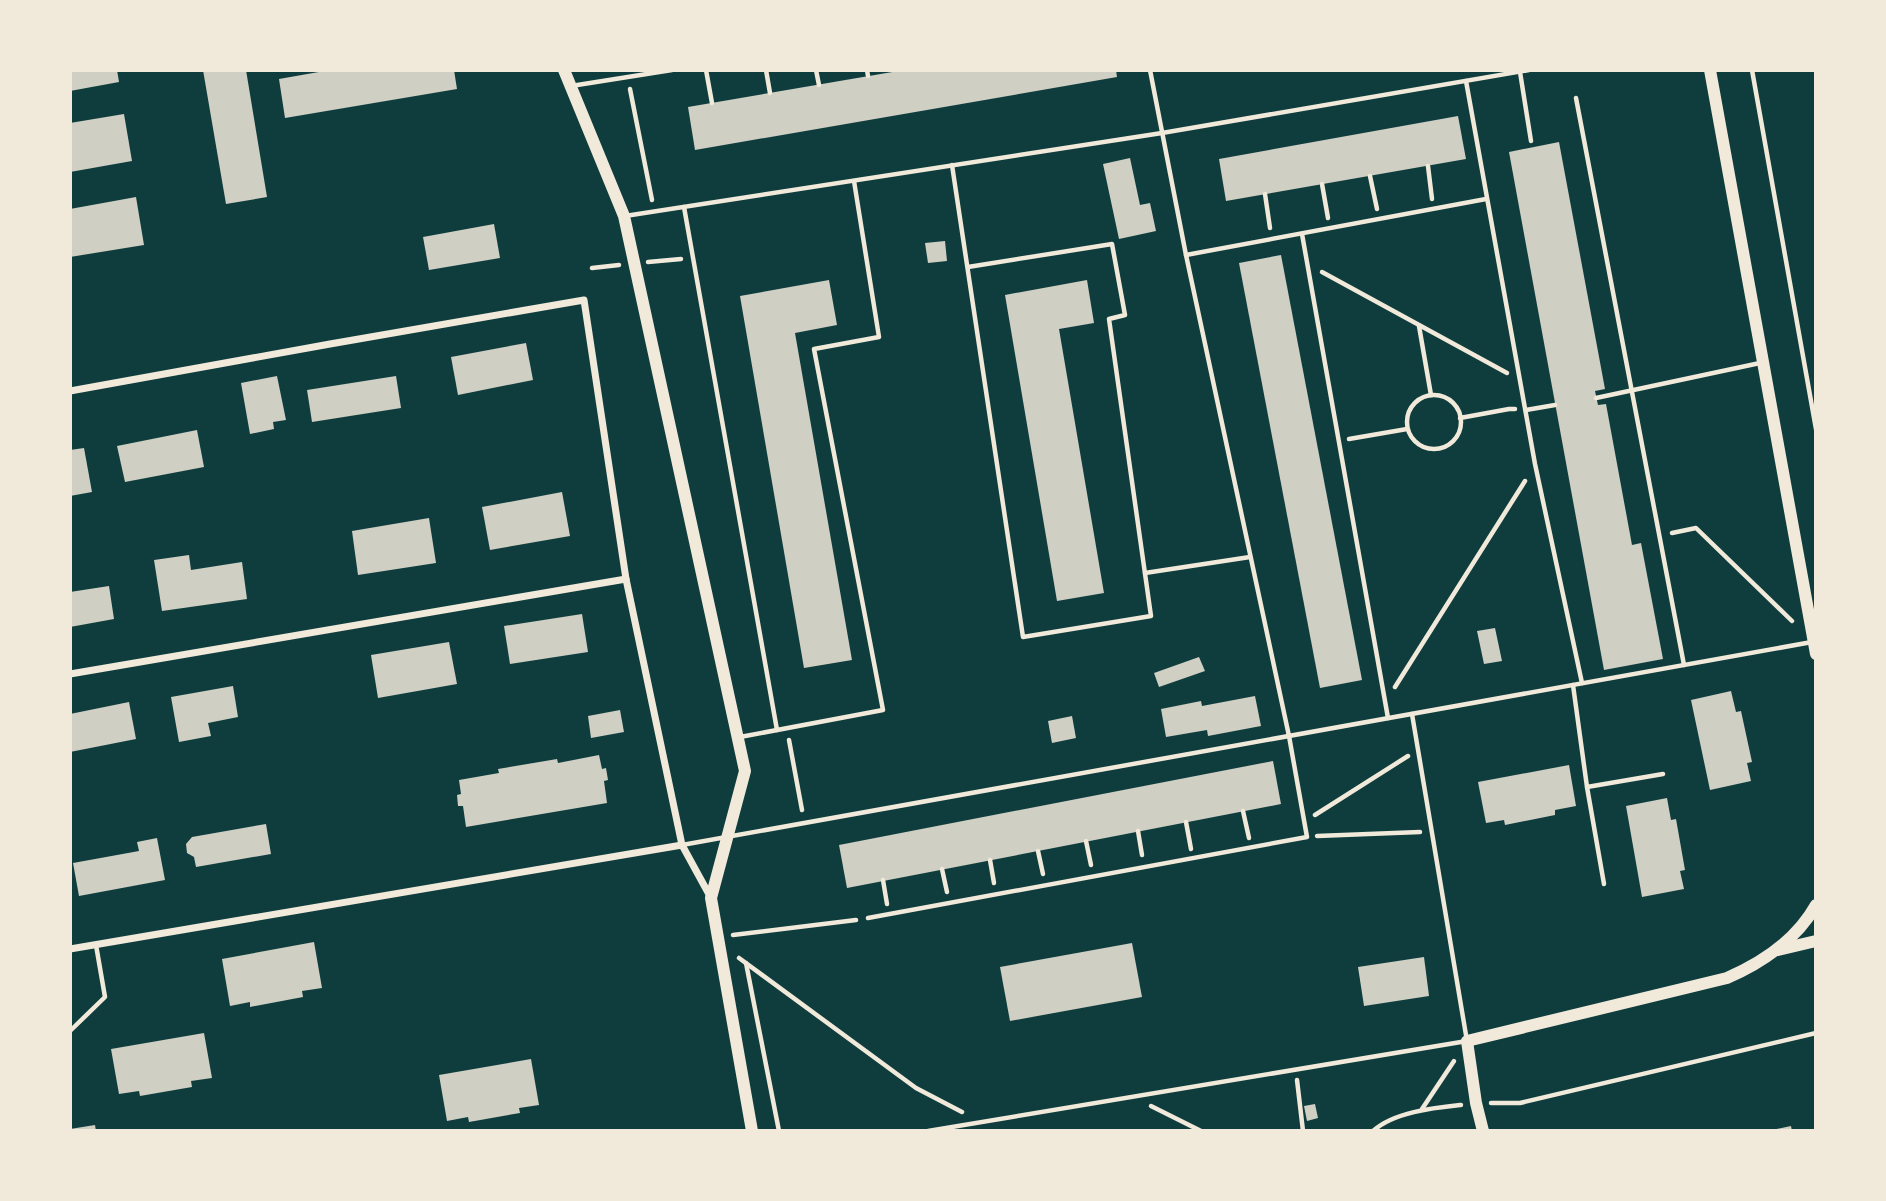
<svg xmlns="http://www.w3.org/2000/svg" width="1886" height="1201" font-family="Raleway,sans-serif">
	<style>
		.building { fill: #cfcfc3 }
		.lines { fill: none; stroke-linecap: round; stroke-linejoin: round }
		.path { stroke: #f1e9da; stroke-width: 4.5 }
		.service { stroke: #f1e9da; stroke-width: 4.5 }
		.minor { stroke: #f1e9da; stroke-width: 7 }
		.tertiary { stroke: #f1e9da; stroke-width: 12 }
	</style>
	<rect width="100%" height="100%" fill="#0f3d3e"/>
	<g class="building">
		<path d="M70,70H117L119,82L70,91Z"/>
		<path d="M203,70H246L267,197L226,204Z"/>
		<path d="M330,70H454L457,89L285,118L279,79Z"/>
		<path d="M904,70H1116L1117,77L695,150L688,107Z"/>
		<path d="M124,114L132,161L70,172V123Z"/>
		<path d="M1458,116L1466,159L1226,201L1219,159Z"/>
		<path d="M1559,142L1605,389L1595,391L1598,405L1606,404L1632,545L1641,543L1663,659L1604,670L1509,152Z"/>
		<path d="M1130,158L1140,205L1150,203L1156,231L1119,239L1103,164Z"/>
		<path d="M136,197L144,245L70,257V209Z"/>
		<path d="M494,224L500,258L429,270L423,237Z"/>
		<path d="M945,241L947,261L928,263L925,243Z"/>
		<path d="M1281,255L1362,680L1320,688L1239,263Z"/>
		<path d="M829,280L837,325L795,333L852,660L804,668L740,296Z"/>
		<path d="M1087,280L1094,323L1059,329L1104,593L1057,601L1005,295Z"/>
		<path d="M526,343L533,380L458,395L451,357Z"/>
		<path d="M277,376L286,420L273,422L274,429L250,434L241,383Z"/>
		<path d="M396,376L401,408L312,422L307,390Z"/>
		<path d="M197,430L204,467L125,482L117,446Z"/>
		<path d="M84,448L92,492L70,496V450Z"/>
		<path d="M562,492L570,536L490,550L482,507Z"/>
		<path d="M429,518L436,563L358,575L352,531Z"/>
		<path d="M189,555L191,570L242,562L247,599L162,611L154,560Z"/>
		<path d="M109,586L114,619L70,627V592Z"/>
		<path d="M582,614L588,652L510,664L504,626Z"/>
		<path d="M1495,628L1502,661L1484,664L1477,631Z"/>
		<path d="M449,642L457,684L378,698L371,655Z"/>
		<path d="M1199,657L1205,671L1159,687L1154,673Z"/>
		<path d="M233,686L238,717L208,723L211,736L179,742L171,697Z"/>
		<path d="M1731,691L1736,712L1741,711L1752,762L1747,763L1751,781L1710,790L1691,700Z"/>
		<path d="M1255,696L1261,726L1208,736L1207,730L1166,737L1161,709L1201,701L1202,706Z"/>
		<path d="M129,702L136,739L70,752V714Z"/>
		<path d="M620,710L624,732L591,738L588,716Z"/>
		<path d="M1072,716L1076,738L1052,743L1048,721Z"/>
		<path d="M599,755L602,769L606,768L608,780L604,781L607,803L466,827L463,806H458L457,795L461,794L459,780L499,773L498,769L557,759L558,763Z"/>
		<path d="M1273,761L1281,804L847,888L839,845Z"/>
		<path d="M1569,765L1576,806L1555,810V815L1505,825L1504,820L1486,823L1478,782Z"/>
		<path d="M1667,798L1671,820L1676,819L1685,870L1680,871L1684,889L1642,897L1626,806Z"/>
		<path d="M266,824L271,854L196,867L194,857L187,853L186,844L192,837Z"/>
		<path d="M157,838L165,880L79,896L73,863L139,851L137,842Z"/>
		<path d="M314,942L322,988L302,991L303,997L250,1007V1002L230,1006L222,959Z"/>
		<path d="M1132,943L1142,997L1010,1021L1000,967Z"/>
		<path d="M1424,957L1429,996L1364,1006L1358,967Z"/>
		<path d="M204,1033L212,1078L191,1081L192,1087L140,1096L139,1091L119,1094L111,1049Z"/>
		<path d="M531,1059L539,1105L519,1108L520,1113L469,1122L468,1117L447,1121L439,1075Z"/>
		<path d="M1315,1104L1318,1118L1307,1121L1304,1106Z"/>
		<path d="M95,1125L96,1131H70V1129Z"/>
		<path d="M1791,1126L1792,1131H1773L1772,1130Z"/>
	</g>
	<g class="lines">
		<g class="path">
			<path d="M706,70L712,103"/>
			<path d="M766,70L770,93"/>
			<path d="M816,70L819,85"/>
			<path d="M867,70L868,76"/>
			<path d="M1752,70L1816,429"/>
			<path d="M630,89L652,200"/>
			<path d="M1428,166L1432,199"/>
			<path d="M1370,176L1377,209"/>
			<path d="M1322,184L1328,218"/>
			<path d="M1265,194L1270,228"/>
			<path d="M648,262L681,259"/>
			<path d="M592,268L619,265"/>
			<path d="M1322,272L1507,373"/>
			<path d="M1419,326L1431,395"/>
			<circle cx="1434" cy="422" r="27"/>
			<path d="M1460,418L1509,409H1515"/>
			<path d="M1349,439L1407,429"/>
			<path d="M1672,533L1696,528L1792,621"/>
			<path d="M1395,687L1525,481"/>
			<path d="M789,740L802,810"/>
			<path d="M1243,811L1249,838"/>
			<path d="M1315,815L1408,756"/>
			<path d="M1186,822L1191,849"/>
			<path d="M1138,831L1142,855"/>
			<path d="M1317,836L1420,832"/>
			<path d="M1086,841L1091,865"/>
			<path d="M1038,851L1043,874"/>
			<path d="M990,860L994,883"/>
			<path d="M942,869L947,892"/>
			<path d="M883,880L887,904"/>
			<path d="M733,935L856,920"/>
			<path d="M739,958L916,1088L962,1112"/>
			<path d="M746,963L779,1131"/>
			<path d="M1297,1080L1303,1131"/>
			<path d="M1491,1103H1520L1816,1033"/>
			<path d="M1151,1106L1201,1131"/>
			<path d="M1422,1109L1454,1061"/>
			<path d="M1373,1131C1394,1112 1433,1108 1461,1105"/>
		</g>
		<g class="service">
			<path d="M1520,72L1531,141"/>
			<path d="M1466,81L1535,464L1582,683"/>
			<path d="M571,86L672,70"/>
			<path d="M1576,98L1684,665"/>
			<path d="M952,165L1023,637L1151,616L1109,319L1125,315L1112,244L968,267"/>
			<path d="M684,207L777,730"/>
			<path d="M625,216L1162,133L1529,70"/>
			<path d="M1302,234L1388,718"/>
			<path d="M1186,255L1486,199"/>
			<path d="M1596,398L1760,363"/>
			<path d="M1526,410L1555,405"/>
			<path d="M1145,573L1250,557"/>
			<path d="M1573,685L1587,787L1663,774"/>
			<path d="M740,737L883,710L814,349L879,337L854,181"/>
			<path d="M1587,787L1604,884"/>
			<path d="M682,845L1812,642"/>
			<path d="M868,918L1307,837L1289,736L1186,255L1150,70"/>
			<path d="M70,1031L105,997L96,945"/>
			<path d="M928,1131L1467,1041L1412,714"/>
		</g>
		<g class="minor">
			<path d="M70,391L330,344L584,300L626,579L682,845L711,898"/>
			<path d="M70,674L626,579"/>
			<path d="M70,949L682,845"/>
		</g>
		<g class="tertiary">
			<path d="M564,70L624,216L745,771L711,898L752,1131"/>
			<path d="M1710,70L1816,654"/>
			<path d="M1778,950L1816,941"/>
			<path d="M1483,1131L1476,1103L1467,1041L1727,978C1762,963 1797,939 1816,905"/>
		</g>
	</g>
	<rect width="1886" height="1201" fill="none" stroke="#f1e9da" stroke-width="144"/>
</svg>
